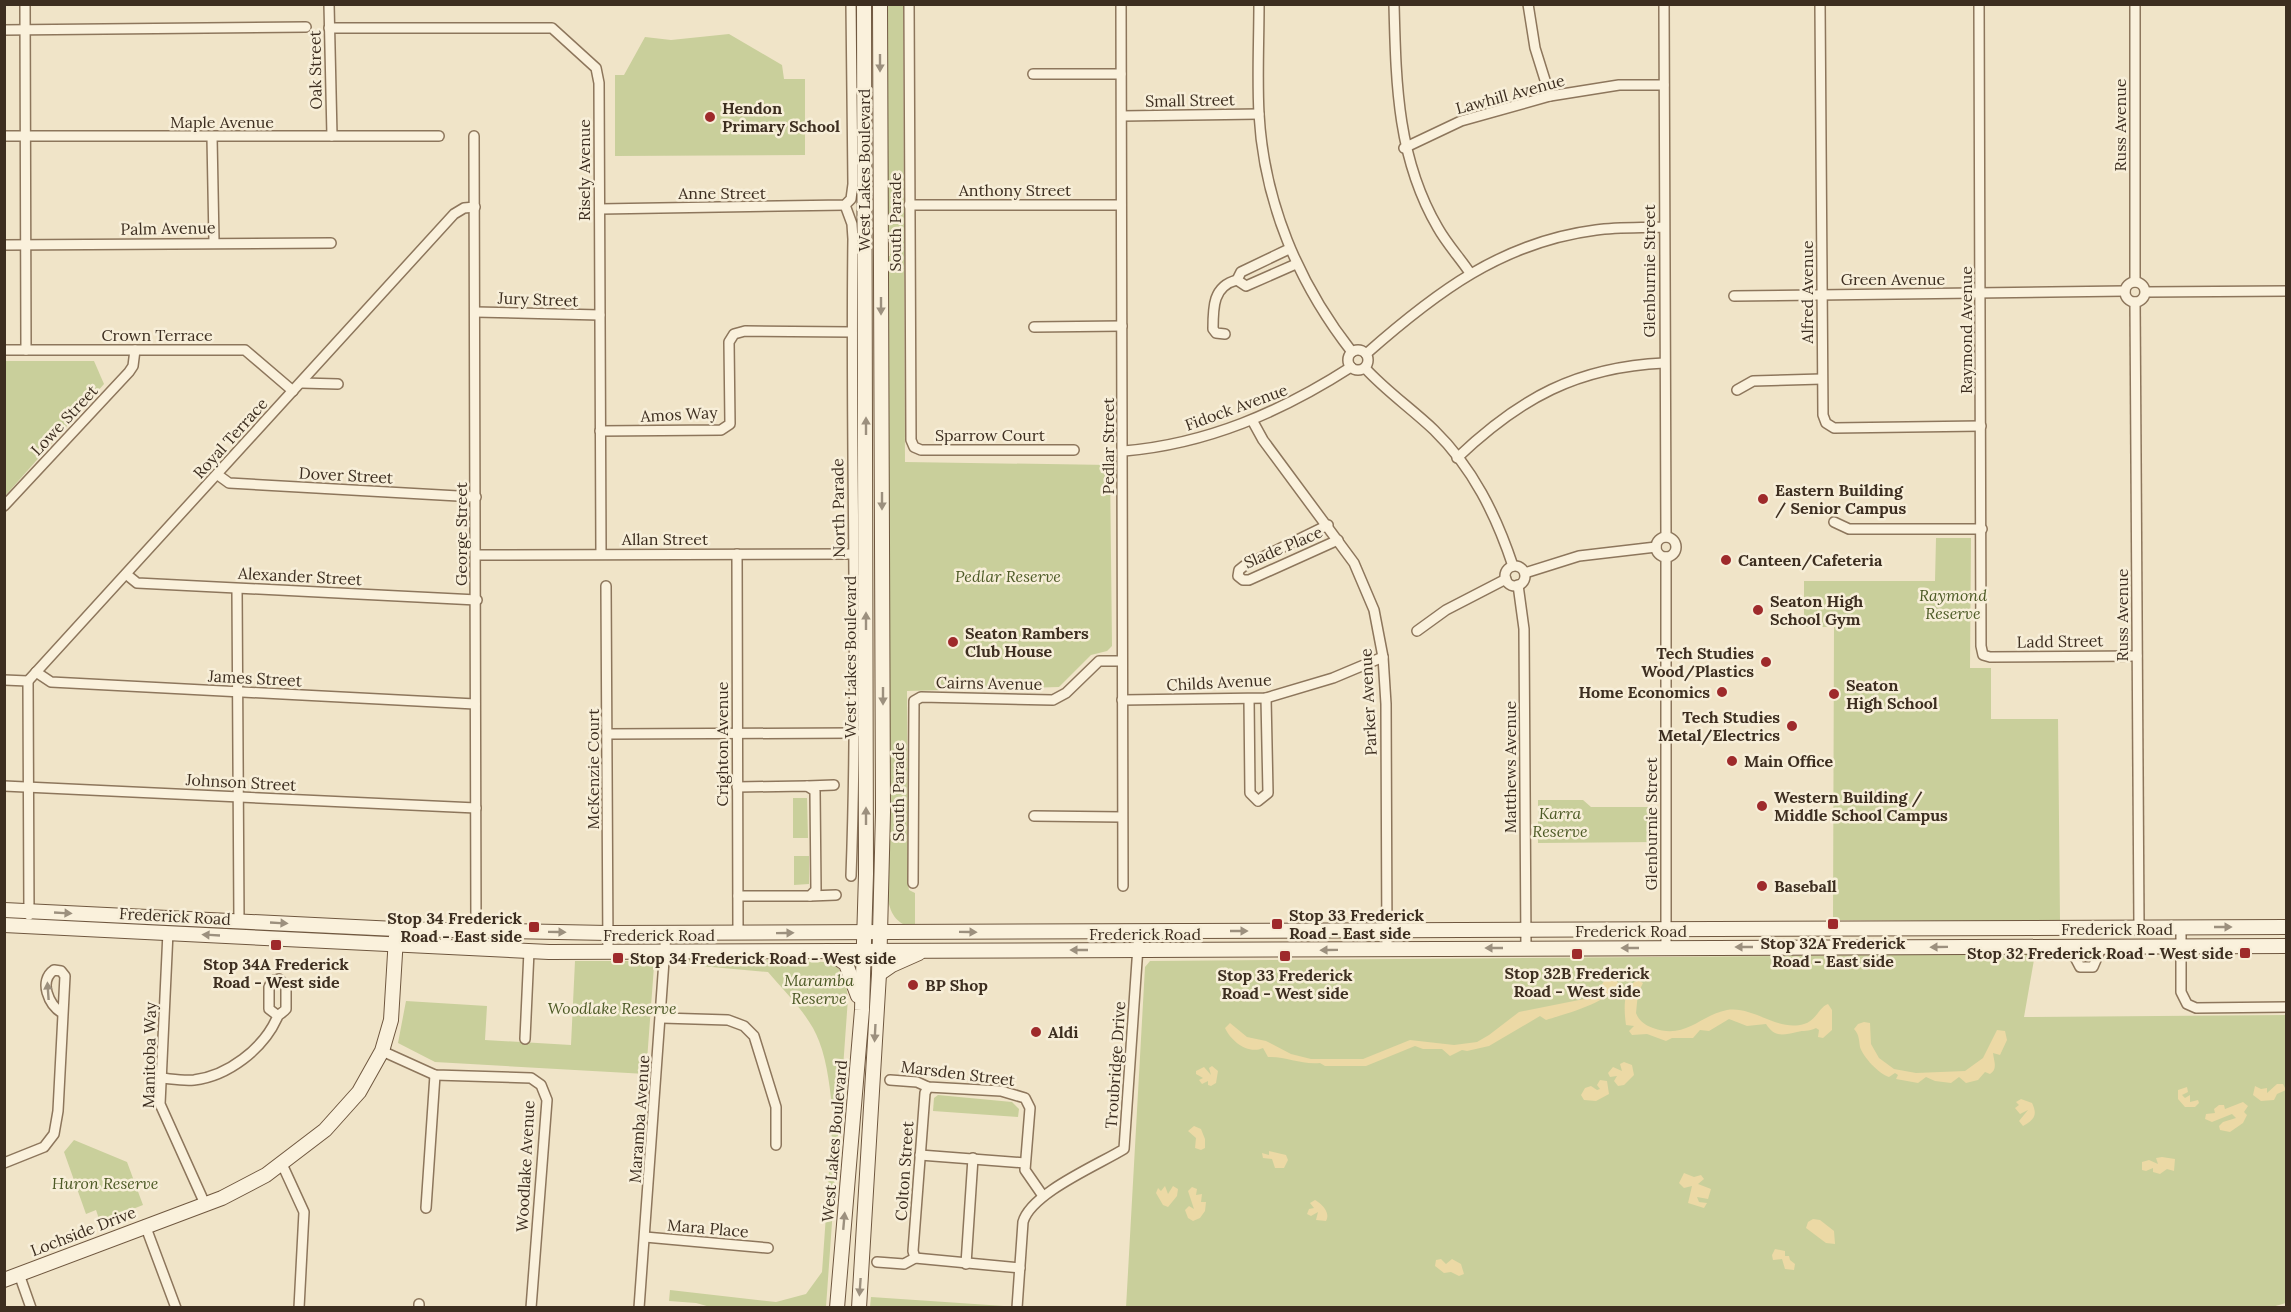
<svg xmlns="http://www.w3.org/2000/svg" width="2291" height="1312" font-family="Lora,serif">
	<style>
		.green { fill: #c9cf9b }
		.sand { fill: #ecd9a5 }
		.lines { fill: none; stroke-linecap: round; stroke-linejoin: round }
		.street-casing { stroke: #8d765c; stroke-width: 12 }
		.secondary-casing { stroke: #6f573f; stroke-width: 16 }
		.street { stroke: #faf1dc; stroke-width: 9 }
		.secondary { stroke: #faf1dc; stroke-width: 14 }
		.oneway { fill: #9c907e }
		.poi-dot { fill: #9e2a2b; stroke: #f7eed8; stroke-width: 2 }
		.labels { text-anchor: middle; stroke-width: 5; stroke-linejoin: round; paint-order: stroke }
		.street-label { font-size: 16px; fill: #3d2e20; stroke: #f7eed8 }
		.poi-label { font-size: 16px; font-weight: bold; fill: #3d2e20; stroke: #f7eed8; text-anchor: start }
		.park-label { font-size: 16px; font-style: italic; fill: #4d5a26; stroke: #f7eed8 }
	</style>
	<rect width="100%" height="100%" fill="#f0e4c8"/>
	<g class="green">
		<path d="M886,5H903L905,462L1110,465L1112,646L1107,651L1091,655L1059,687L907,691L908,884L909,890L915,893V929C895,923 890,914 887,894L886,256H890V236L886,235Z"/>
		<path d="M729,34L782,65L784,79H805V155L615,156V75H624L645,37L671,40Z"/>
		<path d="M5,361H94L104,384L5,496Z"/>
		<path d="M1936,538H1971L1970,668H1991V719H2058L2060,921L1833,920L1834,627H1804V581H1935Z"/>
		<path d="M793,798H807L808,838H793Z"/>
		<path d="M1538,800H1583L1591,807H1652L1657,812V842L1538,843Z"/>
		<path d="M794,856H809V884L794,885Z"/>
		<path d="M2035,954L2024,1017L2286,1015V1303L2272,1307L1126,1308L1145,967L1150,961Z"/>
		<path d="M689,959L825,962C844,965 846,982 848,998L826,1307L714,1308L696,1303L669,1301L670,1290L776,1302L806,1294L822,1272L833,1115C830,1091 828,1064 819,1041C810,1016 785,992 768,972L689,965Z"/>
		<path d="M575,961H648L654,966L646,1074L435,1062L398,1043L406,1001L487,1006L485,1040L571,1045Z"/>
		<path d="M938,1095L1012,1102L1019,1109L1018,1117L933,1111L934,1098Z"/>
		<path d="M74,1140L127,1162L143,1205L100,1222L96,1210L86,1214L64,1152Z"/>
		<path d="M871,1297L1004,1306L870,1307Z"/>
	</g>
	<g class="sand">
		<path d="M1609,974L1614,975L1618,983C1612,1002 1565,1014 1546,1020L1540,1016L1489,1046L1467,1051L1462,1050L1450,1056L1442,1049H1423L1415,1046L1366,1066H1325L1320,1063C1301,1065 1286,1056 1268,1057L1263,1048C1248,1055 1231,1041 1225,1028L1230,1023L1247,1037L1266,1041L1291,1054L1311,1059H1363L1410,1040L1454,1045L1477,1042L1489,1035L1519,1012L1589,998L1596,993Z"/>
		<path d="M1638,980L1643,983L1638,993L1636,1013C1639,1021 1645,1025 1653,1028C1686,1040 1700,1015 1727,1010C1754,1006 1777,1032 1804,1024C1816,1021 1819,1007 1828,1004L1832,1010V1030L1823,1038L1818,1037L1819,1030L1816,1028C1808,1032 1804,1030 1797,1032C1783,1035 1775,1038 1766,1024L1747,1026L1729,1019L1709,1031L1700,1030L1693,1038H1672L1666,1041L1647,1034L1632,1035L1629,1031L1634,1026L1626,1025C1624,1011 1622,986 1638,980Z"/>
		<path d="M1864,1022L1870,1023L1871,1044L1879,1058L1894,1069L1916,1073L1965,1071L1983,1058L1997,1030L2005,1031L2007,1040L2000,1055L1993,1053C1994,1062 1998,1069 1990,1074L1985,1072L1978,1080L1966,1083L1959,1077L1951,1083L1935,1081L1926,1077L1918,1083L1896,1079L1898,1075L1895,1073L1889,1077C1879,1074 1863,1057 1860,1047C1859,1040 1859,1034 1854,1029L1858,1024Z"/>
		<path d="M1624,1062L1632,1065L1634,1075L1624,1085L1618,1086L1614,1081L1617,1076L1610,1077L1608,1073L1613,1067L1622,1071L1620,1064Z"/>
		<path d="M1212,1066L1218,1071L1216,1083L1211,1086L1208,1085V1081L1202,1084L1199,1080L1203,1078L1196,1074V1071L1204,1067L1211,1075L1209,1068Z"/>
		<path d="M1600,1080L1607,1081L1609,1094L1596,1101L1584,1100L1581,1095L1585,1088L1591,1086L1597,1090L1600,1089L1597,1085Z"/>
		<path d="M2277,1084H2283L2286,1090L2277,1094L2274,1100L2261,1101L2253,1095L2255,1086L2261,1089L2267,1088V1093Z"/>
		<path d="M2187,1087L2188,1092L2182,1095L2185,1098L2190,1095V1102L2198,1100L2199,1103L2195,1107H2185L2178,1099V1090Z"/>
		<path d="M2021,1099L2032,1103C2038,1115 2034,1120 2023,1126L2019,1121L2028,1110L2020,1114L2015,1108L2019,1105L2016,1102Z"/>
		<path d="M2243,1102L2248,1106L2244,1112L2247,1115L2243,1123L2230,1132L2220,1130L2219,1126L2223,1122L2236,1118L2232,1114L2212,1122L2205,1119L2206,1114L2215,1113L2214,1109L2219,1105H2224L2225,1109Z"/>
		<path d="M1194,1126L1201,1129L1205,1139V1148L1201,1150L1195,1148L1196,1138L1188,1131Z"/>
		<path d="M1269,1151L1286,1155L1288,1160L1284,1168H1275L1272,1159L1263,1158L1262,1153L1269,1155Z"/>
		<path d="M2162,1157L2175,1159L2174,1171L2167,1169L2160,1174L2153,1172V1168L2146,1171L2142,1170V1162L2149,1160L2158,1164L2156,1158Z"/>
		<path d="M1684,1173L1694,1177L1701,1175L1704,1179L1698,1184L1711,1189L1708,1199L1697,1197L1699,1202L1707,1203L1704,1208L1688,1203L1692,1186L1684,1188L1679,1183Z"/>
		<path d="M1165,1186L1168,1194L1173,1186L1178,1189L1177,1196L1168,1207L1163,1205L1156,1193L1158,1188L1161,1191Z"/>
		<path d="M1192,1187L1197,1189L1196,1195L1202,1194L1201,1202H1206L1205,1211L1200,1218L1193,1221L1188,1218L1185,1210L1189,1206L1194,1209L1188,1191Z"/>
		<path d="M1315,1200C1322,1204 1331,1213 1326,1221L1316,1220L1318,1212L1311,1216L1307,1214L1309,1209L1314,1208L1310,1203Z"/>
		<path d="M1813,1219L1820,1220L1834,1231L1835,1244L1826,1243L1806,1228L1808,1222Z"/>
		<path d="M1775,1249L1785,1251V1256H1789L1790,1260L1795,1264L1794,1270L1785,1269L1782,1259L1773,1260L1772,1255Z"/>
		<path d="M1441,1259L1446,1264L1452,1259L1461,1264L1464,1274L1459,1276L1451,1272L1444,1273L1435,1266L1436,1260Z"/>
	</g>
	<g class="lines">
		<g class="street-casing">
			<g id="street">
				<path d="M25,4L26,350"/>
				<path d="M329,4L332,136"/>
				<path d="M909,4L911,440L914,447L921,450H1074"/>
				<path d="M1121,4L1123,886"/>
				<path d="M1259,4C1259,41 1257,78 1259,114C1264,202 1298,283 1352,352"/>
				<path d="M1394,4C1396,83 1397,158 1438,228C1447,244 1460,258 1470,273"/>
				<path d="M1528,4L1535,48L1550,96"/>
				<path d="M1664,4L1666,537"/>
				<path d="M1820,4L1823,415L1826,423L1834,428L1981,426"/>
				<path d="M1979,4L1981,646L1983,655L1990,657L2137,656"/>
				<path d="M329,28H552L596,68L599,83L601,554"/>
				<path d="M4,30L306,27"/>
				<path d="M1033,74H1121"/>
				<path d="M1122,116L1259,114"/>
				<path d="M4,136H439"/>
				<path d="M474,136L476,931"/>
				<path d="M212,137L214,242"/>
				<path d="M1404,148L1461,121L1550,96L1619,85H1664"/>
				<path d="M845,205L852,224L853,239C850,452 859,663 851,876"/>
				<path d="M909,205H1121"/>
				<path d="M600,209L845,205L851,199L853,184L851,4"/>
				<path d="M4,245L331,243"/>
				<path d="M1289,249L1241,272L1237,280L1246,286L1296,264"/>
				<circle cx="2135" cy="292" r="10"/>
				<path d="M2135,282V4"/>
				<path d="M2146,292L2286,291"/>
				<path d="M1734,296L2125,291"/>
				<path d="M2135,302L2139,928"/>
				<path d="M475,312L600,315"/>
				<path d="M1034,327L1122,326"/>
				<path d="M1225,334L1216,333L1213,329C1213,307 1213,286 1237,280"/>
				<circle cx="1358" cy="360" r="10"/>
				<path d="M4,350H245L293,391"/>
				<path d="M1366,354C1435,293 1502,242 1596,230C1618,227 1642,228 1664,227"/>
				<path d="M1365,368C1386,391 1412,409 1434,430C1473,468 1496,515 1513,566"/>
				<path d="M302,383L338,384"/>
				<path d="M1737,390L1753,381L1822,379"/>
				<path d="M1252,420L1263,440L1354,563L1374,610L1383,657L1386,704L1387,949"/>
				<path d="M600,431L721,430L730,424L729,342L734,334L745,331L851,332"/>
				<path d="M1124,451C1207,444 1281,412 1351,367"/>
				<path d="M1457,458C1520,398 1577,367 1664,363"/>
				<path d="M218,475L229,483L476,497"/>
				<path d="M4,506L129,372L133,366L135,350"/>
				<path d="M1834,522L1849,529H1982"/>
				<path d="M1328,525L1244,566L1239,570L1238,576L1243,580H1249L1338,540"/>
				<circle cx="1666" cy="547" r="10"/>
				<path d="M737,554L738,933"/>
				<path d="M477,555L853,554"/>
				<path d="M1666,557V947"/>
				<circle cx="1515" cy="576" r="10"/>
				<path d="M1525,573L1579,556L1656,547"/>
				<path d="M126,574L137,583L477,600"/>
				<path d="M1518,585L1524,629L1526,948"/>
				<path d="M606,586L608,952"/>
				<path d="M237,589L239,921"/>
				<path d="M1417,631L1446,610L1506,579"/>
				<path d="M36,672L51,682L475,704"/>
				<path d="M4,680L28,681L454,214L464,208L475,207"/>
				<path d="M28,681L29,915"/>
				<path d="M1249,699L1250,793L1258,801L1268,793L1266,698"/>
				<path d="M1122,700L1266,698L1333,678L1383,657"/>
				<path d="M608,734L855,733"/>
				<path d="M4,786L476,808"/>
				<path d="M807,786L834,785"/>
				<path d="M737,787L807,786L815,791L816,890L810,896H738"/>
				<path d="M1034,816L1122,817"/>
				<path d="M913,883L914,701L921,697L1053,700L1066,693L1099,661H1122"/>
				<path d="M810,896L836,895"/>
				<path d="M2181,927V992L2187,1004L2196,1008L2286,1007"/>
				<path d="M168,932L160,1104L205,1204"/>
				<path d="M2069,946L2080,967H2093L2102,946"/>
				<path d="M662,1018L728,1020L744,1026L754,1036L776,1107V1145"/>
				<path d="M525,1039L529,951"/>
				<path d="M382,1051L435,1075L531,1078L541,1085L547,1100L531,1308"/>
				<path d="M161,1078C172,1079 183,1081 194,1080C228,1076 263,1049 277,1018C278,1014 283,1013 286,1009V986L279,979L272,981L269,987V1009L277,1015"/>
				<path d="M890,1080L917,1082L928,1087L1001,1091L1025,1098L1030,1108L1025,1170L1043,1196"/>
				<path d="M920,1155L1025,1163"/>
				<path d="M4,1163L44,1147L54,1134L58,1111L65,976L61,971L54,970C38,981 49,1005 62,1013"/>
				<path d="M282,1164L304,1212L299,1308"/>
				<path d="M426,1208L435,1075"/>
				<path d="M145,1225L176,1308"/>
				<path d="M645,1237L768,1248"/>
				<path d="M915,1258L913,1251L925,1093L928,1087"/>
				<path d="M877,1262L904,1264L915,1258L1020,1268"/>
				<path d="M966,1264L973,1158"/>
				<path d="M19,1274L31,1308"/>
				<path d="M419,1308V1304"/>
				<path d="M639,1308L666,933"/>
				<path d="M1017,1308L1023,1222C1031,1193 1098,1165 1124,1149L1139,932"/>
			</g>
		</g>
		<g class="secondary-casing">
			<g id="secondary">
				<path d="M4,910L396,929L608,933L2286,927"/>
				<path d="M4,925L549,952L2286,946"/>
				<path d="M827,951L846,964L858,996"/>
				<path d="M879,974L892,965L919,953"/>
				<path d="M4,1280L222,1198L266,1175L325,1130L359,1092L382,1051L391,1020L396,937"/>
				<path d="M837,1308L862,1010L866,874L864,4"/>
				<path d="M859,1308L879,974L883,812L880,4"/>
			</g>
		</g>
		<use href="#street" class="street"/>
		<use href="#secondary" class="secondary"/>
	</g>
	<defs><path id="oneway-solid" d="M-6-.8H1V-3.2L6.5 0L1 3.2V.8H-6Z" transform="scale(1.5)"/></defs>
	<g class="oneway">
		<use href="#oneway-solid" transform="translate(880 63) rotate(90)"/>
		<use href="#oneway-solid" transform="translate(881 306) rotate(90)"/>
		<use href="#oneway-solid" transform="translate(866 426) rotate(-90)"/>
		<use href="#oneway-solid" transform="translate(882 501) rotate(90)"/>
		<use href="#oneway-solid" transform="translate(866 621) rotate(-90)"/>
		<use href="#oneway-solid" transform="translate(883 696) rotate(90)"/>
		<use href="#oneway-solid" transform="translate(866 816) rotate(-90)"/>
		<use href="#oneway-solid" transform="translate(63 913) rotate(3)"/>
		<use href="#oneway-solid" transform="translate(279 923) rotate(3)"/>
		<use href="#oneway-solid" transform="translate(2223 927)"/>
		<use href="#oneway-solid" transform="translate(1239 931)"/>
		<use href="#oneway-solid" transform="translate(557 932) rotate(1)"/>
		<use href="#oneway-solid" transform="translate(968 932) rotate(1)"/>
		<use href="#oneway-solid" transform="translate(785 933) rotate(-1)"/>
		<use href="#oneway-solid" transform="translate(211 935) rotate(-177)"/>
		<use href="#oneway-solid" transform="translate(1744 947) rotate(180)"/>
		<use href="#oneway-solid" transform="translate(1939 947) rotate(179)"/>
		<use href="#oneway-solid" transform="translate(1494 948) rotate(180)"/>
		<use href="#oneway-solid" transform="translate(1630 948) rotate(180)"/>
		<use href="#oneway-solid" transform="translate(1079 950) rotate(-180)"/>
		<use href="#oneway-solid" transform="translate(1329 950) rotate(179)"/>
		<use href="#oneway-solid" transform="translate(48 991) rotate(-94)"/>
		<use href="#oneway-solid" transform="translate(875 1033) rotate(93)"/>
		<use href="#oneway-solid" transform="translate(844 1221) rotate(-85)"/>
		<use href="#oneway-solid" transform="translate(860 1287) rotate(94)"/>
	</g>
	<g class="poi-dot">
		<circle cx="710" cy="117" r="6"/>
		<circle cx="1763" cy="499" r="6"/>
		<circle cx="1726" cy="560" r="6"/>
		<circle cx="1758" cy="610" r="6"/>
		<circle cx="953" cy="642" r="6"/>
		<circle cx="1766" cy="662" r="6"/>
		<circle cx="1722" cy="692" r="6"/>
		<circle cx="1834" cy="694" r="6"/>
		<circle cx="1792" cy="726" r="6"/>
		<circle cx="1732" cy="761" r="6"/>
		<circle cx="1762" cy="806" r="6"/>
		<circle cx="1762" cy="886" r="6"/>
		<rect x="1271" y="918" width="12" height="12" rx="3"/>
		<rect x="1827" y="918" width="12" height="12" rx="3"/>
		<rect x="528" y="921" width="12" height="12" rx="3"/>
		<rect x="270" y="939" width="12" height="12" rx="3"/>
		<rect x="2239" y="947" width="12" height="12" rx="3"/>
		<rect x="1571" y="948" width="12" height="12" rx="3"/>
		<rect x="1279" y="950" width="12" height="12" rx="3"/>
		<rect x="612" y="952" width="12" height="12" rx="3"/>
		<circle cx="913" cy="985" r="6"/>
		<circle cx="1036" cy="1032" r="6"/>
	</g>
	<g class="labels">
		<g class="street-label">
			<text transform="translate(315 70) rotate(-91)" y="6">Oak Street</text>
			<text transform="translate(1510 94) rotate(-15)" y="6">Lawhill Avenue</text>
			<text transform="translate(1190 100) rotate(-1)" y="6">Small Street</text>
			<text x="222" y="128">Maple Avenue</text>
			<text transform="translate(2120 125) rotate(-90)" y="6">Russ Avenue</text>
			<text transform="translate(584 170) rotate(-90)" y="6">Risely Avenue</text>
			<text transform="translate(864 170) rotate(-90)" y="6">West Lakes Boulevard</text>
			<text x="1015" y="196">Anthony Street</text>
			<text x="722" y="199">Anne Street</text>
			<text transform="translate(895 222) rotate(-90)" y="6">South Parade</text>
			<text transform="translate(168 228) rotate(-1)" y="6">Palm Avenue</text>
			<text transform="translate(1649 271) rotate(-90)" y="6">Glenburnie Street</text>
			<text x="1893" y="285">Green Avenue</text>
			<text transform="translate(1807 292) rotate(-90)" y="6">Alfred Avenue</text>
			<text transform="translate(538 299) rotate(2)" y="6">Jury Street</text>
			<text transform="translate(1966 330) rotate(-90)" y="6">Raymond Avenue</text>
			<text x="157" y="341">Crown Terrace</text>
			<text transform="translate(1236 407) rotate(-20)" y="6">Fidock Avenue</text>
			<text transform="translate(679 414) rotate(-3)" y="6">Amos Way</text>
			<text transform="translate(64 420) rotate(-47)" y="6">Lowe Street</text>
			<text x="990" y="441">Sparrow Court</text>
			<text transform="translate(230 438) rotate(-48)" y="6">Royal Terrace</text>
			<text transform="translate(1108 446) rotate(-90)" y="6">Pedlar Street</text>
			<text transform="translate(346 475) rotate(3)" y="6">Dover Street</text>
			<text transform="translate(838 508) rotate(-91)" y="6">North Parade</text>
			<text transform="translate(461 534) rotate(-90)" y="6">George Street</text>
			<text x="665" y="545">Allan Street</text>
			<text transform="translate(1283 547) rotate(-23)" y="6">Slade Place</text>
			<text transform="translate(300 576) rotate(3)" y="6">Alexander Street</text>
			<text transform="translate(2122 615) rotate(-90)" y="6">Russ Avenue</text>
			<text transform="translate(2060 641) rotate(-1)" y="6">Ladd Street</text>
			<text transform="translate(850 657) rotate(-90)" y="6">West Lakes Boulevard</text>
			<text transform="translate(255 678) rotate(3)" y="6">James Street</text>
			<text transform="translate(1219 682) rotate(-3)" y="6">Childs Avenue</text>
			<text transform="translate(989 683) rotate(1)" y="6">Cairns Avenue</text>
			<text transform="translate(1368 702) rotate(-93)" y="6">Parker Avenue</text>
			<text transform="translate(722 744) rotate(-90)" y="6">Crighton Avenue</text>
			<text transform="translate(1510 767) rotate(-90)" y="6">Matthews Avenue</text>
			<text transform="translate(593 769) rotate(-90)" y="6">McKenzie Court</text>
			<text transform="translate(241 782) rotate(3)" y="6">Johnson Street</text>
			<text transform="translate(898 792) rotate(-90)" y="6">South Parade</text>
			<text transform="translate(1651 824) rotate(-90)" y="6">Glenburnie Street</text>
			<text transform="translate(175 916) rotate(3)" y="6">Frederick Road</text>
			<text x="2117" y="935">Frederick Road</text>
			<text x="1631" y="937">Frederick Road</text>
			<text x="1145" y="940">Frederick Road</text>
			<text x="659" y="941">Frederick Road</text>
			<text transform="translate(149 1055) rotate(-89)" y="6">Manitoba Way</text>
			<text transform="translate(1115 1065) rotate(-86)" y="6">Troubridge Drive</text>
			<text transform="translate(958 1073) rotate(7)" y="6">Marsden Street</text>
			<text transform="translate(639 1119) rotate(-86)" y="6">Maramba Avenue</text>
			<text transform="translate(834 1141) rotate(-85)" y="6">West Lakes Boulevard</text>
			<text transform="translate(525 1166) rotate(-87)" y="6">Woodlake Avenue</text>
			<text transform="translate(904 1171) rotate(-86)" y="6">Colton Street</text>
			<text transform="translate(708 1228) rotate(5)" y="6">Mara Place</text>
			<text transform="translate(83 1231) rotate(-21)" y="6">Lochside Drive</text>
		</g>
		<g class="poi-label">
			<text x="722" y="114">Hendon<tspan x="722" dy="18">Primary School</tspan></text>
			<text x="1775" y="496">Eastern Building<tspan x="1775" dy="18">/ Senior Campus</tspan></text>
			<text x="1738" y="566">Canteen/Cafeteria</text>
			<text x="1770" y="607">Seaton High<tspan x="1770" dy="18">School Gym</tspan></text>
			<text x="965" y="639">Seaton Rambers<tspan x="965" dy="18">Club House</tspan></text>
			<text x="1754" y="659" text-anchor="end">Tech Studies<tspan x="1754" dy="18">Wood/Plastics</tspan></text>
			<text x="1846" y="691">Seaton<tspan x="1846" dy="18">High School</tspan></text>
			<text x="1710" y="698" text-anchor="end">Home Economics</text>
			<text x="1780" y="723" text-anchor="end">Tech Studies<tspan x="1780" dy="18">Metal/Electrics</tspan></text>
			<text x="1744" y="767">Main Office</text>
			<text x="1774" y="803">Western Building /<tspan x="1774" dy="18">Middle School Campus</tspan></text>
			<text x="1774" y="892">Baseball</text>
			<text x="1289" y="921">Stop 33 Frederick<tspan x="1289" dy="18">Road - East side</tspan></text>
			<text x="522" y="924" text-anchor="end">Stop 34 Frederick<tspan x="522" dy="18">Road - East side</tspan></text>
			<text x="1833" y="949" text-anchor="middle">Stop 32A Frederick<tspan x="1833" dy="18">Road - East side</tspan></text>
			<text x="2233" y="959" text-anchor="end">Stop 32 Frederick Road - West side</text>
			<text x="630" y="964">Stop 34 Frederick Road - West side</text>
			<text x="276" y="970" text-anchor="middle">Stop 34A Frederick<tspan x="276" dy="18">Road - West side</tspan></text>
			<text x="1577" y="979" text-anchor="middle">Stop 32B Frederick<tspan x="1577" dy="18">Road - West side</tspan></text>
			<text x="1285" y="981" text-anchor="middle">Stop 33 Frederick<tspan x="1285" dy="18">Road - West side</tspan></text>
			<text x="925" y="991">BP Shop</text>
			<text x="1048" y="1038">Aldi</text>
		</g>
		<g class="park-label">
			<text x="1008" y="582">Pedlar Reserve</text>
			<text x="1953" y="601">Raymond<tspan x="1953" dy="18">Reserve</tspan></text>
			<text x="1560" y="819">Karra<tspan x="1560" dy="18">Reserve</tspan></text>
			<text x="819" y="986">Maramba<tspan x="819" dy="18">Reserve</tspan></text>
			<text x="612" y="1014">Woodlake Reserve</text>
			<text x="105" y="1189">Huron Reserve</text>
		</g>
	</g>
	<rect width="2291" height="1312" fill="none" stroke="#3d2e20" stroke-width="12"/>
</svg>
